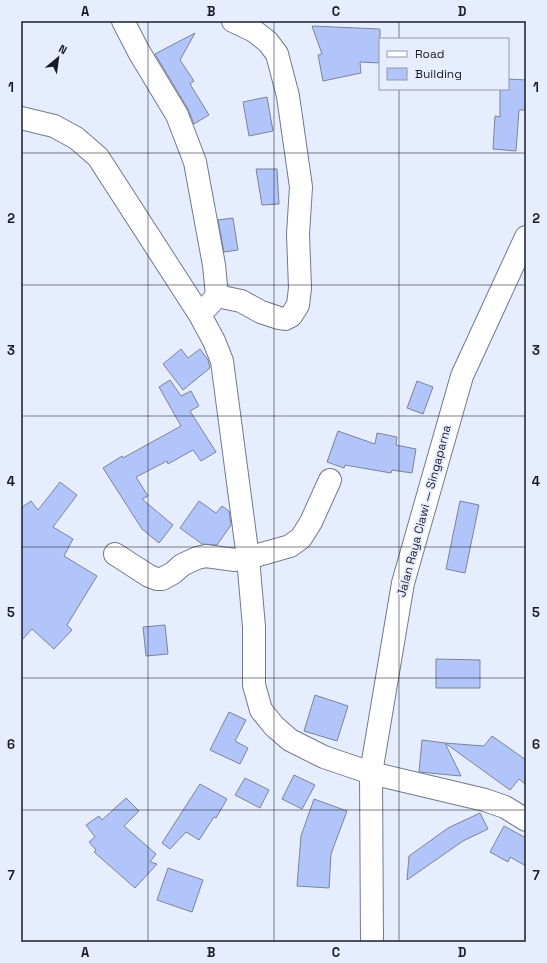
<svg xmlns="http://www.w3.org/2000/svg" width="547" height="963" font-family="'Space Grotesk',sans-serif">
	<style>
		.building { fill: #b1c5fa; stroke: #7c8397 }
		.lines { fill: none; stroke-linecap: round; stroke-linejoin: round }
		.minor-casing { stroke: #71798c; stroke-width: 24 }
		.major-casing { stroke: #71798c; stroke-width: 24 }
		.minor { stroke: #fff; stroke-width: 22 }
		.major { stroke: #fff; stroke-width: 22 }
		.grid { fill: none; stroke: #191c24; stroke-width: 1; stroke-opacity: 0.55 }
		.labels { text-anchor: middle; stroke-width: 4; stroke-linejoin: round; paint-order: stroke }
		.street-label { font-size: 12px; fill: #191c24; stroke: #e6edfe }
		.neatline { fill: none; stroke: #191c24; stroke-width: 1.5 }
		.grid-label { font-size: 13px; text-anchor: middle; font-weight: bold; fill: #191c24 }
	</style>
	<rect width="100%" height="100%" fill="#e6edfe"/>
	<g class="building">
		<path d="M312,26L380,29V63L360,62L361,73L323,81L318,55L322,54Z"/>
		<path d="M195,33L180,60L194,81L190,84L209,115L194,124L188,109L155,54Z"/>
		<path d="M508,79L526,80V110H519L516,151L493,149L495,116L500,117V89H508Z"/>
		<path d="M267,97L273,131L249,136L243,102Z"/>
		<path d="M256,169H277L279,204L262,205Z"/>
		<path d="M233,218L238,250L224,252L218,220Z"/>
		<path d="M181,349L188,358L200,349L208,360L210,368L183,390L163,364Z"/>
		<path d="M170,380L181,396L191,391L199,406L190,411L216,452L201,461L193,450L168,464L167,461L136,477L148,496L142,499L173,525L159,543L142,529L103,468L122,456L123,458L181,426L159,387Z"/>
		<path d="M417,381L433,387L423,414L407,408Z"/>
		<path d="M338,431L375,444L377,433L397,437L396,445L416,449L412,473L392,470L391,473L345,465L344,468L327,462Z"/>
		<path d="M60,482L77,495L53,527L73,539L64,556L97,576L67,625L72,630L54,649L32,629L21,641V508L31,501L38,510Z"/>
		<path d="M199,501L216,513L222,506L229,511L231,525L217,545L202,544L180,528Z"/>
		<path d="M460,501L479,505L465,573L446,569Z"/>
		<path d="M165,625L168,654L146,656L143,627Z"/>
		<path d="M436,659L480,660V688H436Z"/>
		<path d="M315,695L348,706L337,741L304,731Z"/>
		<path d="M229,712L246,720L235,741L248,748L240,764L210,750Z"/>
		<path d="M492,736L526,760V785L519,779L510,790L445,743L484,746Z"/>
		<path d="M422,740L445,743L461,776L419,772Z"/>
		<path d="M294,775L315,785L302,809L282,799Z"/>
		<path d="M245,778L269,790L260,808L235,795Z"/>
		<path d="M200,784L227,799L216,818L214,817L199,840L186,832L170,849L162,843Z"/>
		<path d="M126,798L139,811L124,826L156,854L150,862L157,864L135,888L94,852L96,850L89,842L95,837L86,825L99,816L102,820Z"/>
		<path d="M314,799L347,811L331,854L329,888L297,886L301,836Z"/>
		<path d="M480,813L488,829L463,841L407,880L409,856L448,828Z"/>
		<path d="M504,826L526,838V866L510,857L508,862L490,852Z"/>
		<path d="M168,868L203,880L192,912L157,900Z"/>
	</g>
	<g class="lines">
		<g class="minor-casing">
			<g id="minor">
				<path d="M123,21L139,52L177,115L195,162L214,265L217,296L207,307"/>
				<path d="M21,118L54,126L76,138L98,157L200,315L214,341L222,361L248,558L254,627V685L261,710L274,726L290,740L324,757L371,773"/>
				<path d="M217,296L241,301L261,312L279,318L285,319L291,316L298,305L300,288L298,234L301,187L288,96L277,54L268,42L254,31L233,21"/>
				<path d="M115,554L149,576L157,579H162L173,573L182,565L197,558L206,556L235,560L248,558L290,546L301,538L311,522L330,480"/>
			</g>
		</g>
		<g class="major-casing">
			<g id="major">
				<path d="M371,773L485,800L505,807L526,820"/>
				<path d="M372,942L371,773L403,583L462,376L526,237"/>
			</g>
		</g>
		<use href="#minor" class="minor"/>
		<use href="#major" class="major"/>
	</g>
	<path class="grid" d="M148,21V942M274,21V942M399,21V39M399,89V942M21,153H526M21,285H526M21,416H526M21,547H526M21,678H526M21,810H526"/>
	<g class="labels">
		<g class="street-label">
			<text transform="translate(424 511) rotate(-75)" y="4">Jalan Raya Ciawi — Singaparna</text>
		</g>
	</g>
	<rect width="547" height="963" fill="none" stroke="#e6edfe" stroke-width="44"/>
	<rect x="379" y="38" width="130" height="52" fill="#e6edfe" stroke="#9499a7"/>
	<rect x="387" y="51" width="20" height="6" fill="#ffffff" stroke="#9499a7"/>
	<text x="415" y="58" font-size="12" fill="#191c24">Road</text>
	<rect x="387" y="68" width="20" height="12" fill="#b1c5fa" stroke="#9499a7"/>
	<text x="415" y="78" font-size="12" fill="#191c24">Building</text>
	<g transform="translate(58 58) rotate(29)" stroke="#e6edfe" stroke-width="3" paint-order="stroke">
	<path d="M0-3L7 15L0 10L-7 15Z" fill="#191c24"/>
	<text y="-6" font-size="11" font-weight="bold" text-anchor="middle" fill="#191c24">N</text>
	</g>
	<rect x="22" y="22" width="503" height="919" class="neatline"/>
	<g class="grid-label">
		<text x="85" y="16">A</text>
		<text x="211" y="16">B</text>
		<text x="336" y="16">C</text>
		<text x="462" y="16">D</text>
		<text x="11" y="92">1</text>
		<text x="536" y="92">1</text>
		<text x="11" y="223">2</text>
		<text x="536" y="223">2</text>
		<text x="11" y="355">3</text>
		<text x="536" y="355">3</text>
		<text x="11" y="486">4</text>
		<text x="536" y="486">4</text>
		<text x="11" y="617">5</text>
		<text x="536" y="617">5</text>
		<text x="11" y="749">6</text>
		<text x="536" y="749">6</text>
		<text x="11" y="880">7</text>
		<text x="536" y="880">7</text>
		<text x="85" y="957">A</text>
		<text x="211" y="957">B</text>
		<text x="336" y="957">C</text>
		<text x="462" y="957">D</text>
	</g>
</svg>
